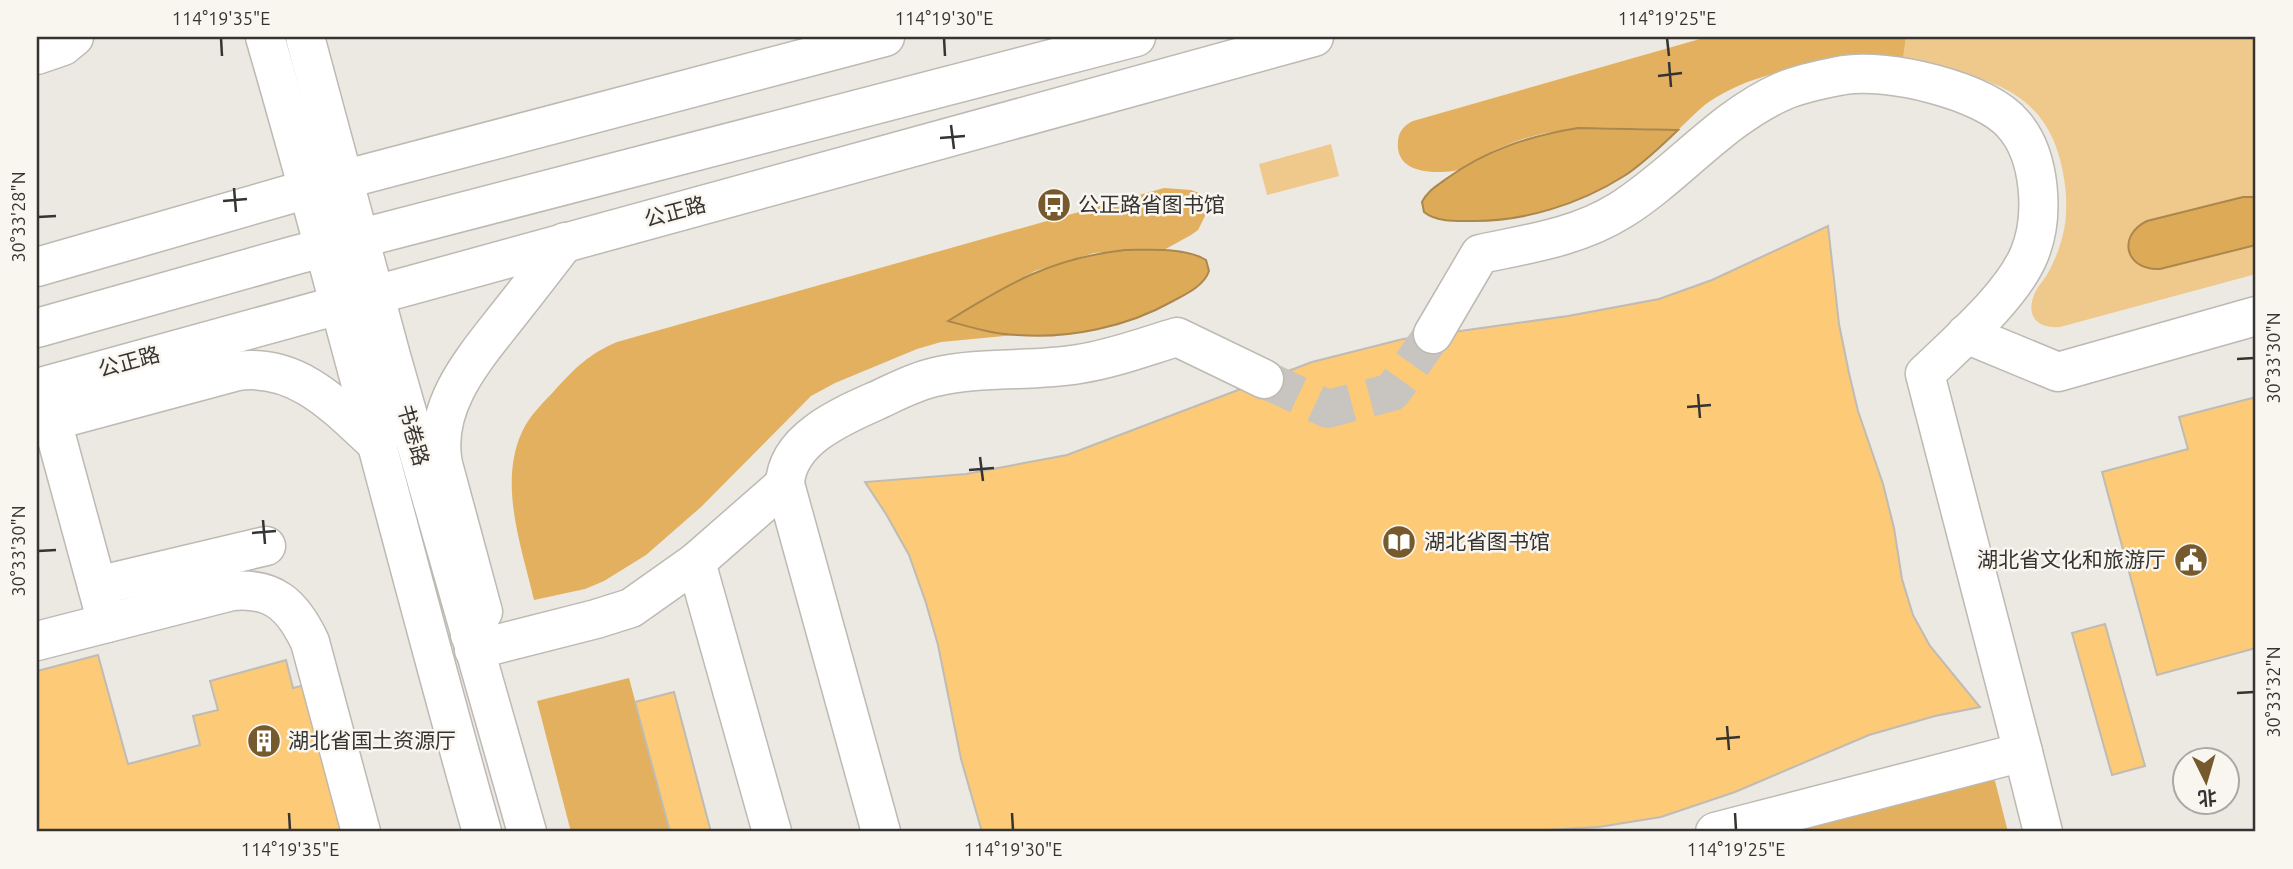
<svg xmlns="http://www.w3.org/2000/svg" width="2293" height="869" font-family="Ubuntu,'Noto Sans SC',sans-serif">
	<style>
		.green { fill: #efc88b }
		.forest { fill: #e2b05e }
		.water { fill: #ddab58; stroke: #ab874d; stroke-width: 2 }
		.building { fill: #fdca77; stroke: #bfbbb5; stroke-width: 2 }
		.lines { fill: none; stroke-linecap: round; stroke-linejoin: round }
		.minor-tunnel { stroke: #c8c4bf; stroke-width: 38; stroke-dasharray: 38 19; stroke-linecap: butt }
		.minor-casing { stroke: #bdb9b3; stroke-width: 41 }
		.major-casing { stroke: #bdb9b3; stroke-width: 41 }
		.minor { stroke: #fff; stroke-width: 38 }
		.major { stroke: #fff; stroke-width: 38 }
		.ticks { fill: none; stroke: #363432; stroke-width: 2.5 }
		.labels { text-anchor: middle; stroke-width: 5; stroke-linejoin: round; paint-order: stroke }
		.poi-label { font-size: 21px; fill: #363432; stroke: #f9f5ef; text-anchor: start }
		.street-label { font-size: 21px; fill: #363432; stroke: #f9f5ef }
		.neatline { fill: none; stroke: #363432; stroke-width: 2.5 }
		.ticks-label { font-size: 18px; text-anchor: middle; fill: #363432 }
	</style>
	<rect width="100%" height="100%" fill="#ece8e2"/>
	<g class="green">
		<path d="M1906,37H2256V274L2060,327C2040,329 2025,318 2034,295C2037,287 2044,280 2048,273C2054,262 2059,250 2062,238C2067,221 2067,202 2065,185C2052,84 1985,79 1903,59Z"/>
		<path d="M1331,144L1339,176L1267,195L1259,164Z"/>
	</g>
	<g class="forest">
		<path d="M1707,37H1906L1903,59C1839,64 1772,63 1715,98C1701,106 1690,119 1678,130C1624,128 1568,123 1517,141C1507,145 1496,149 1487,154C1477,159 1465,170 1453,171C1429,174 1395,172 1398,141C1399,130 1405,125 1413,121Z"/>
		<path d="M1164,188L1191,190L1199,193L1204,199L1205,216L1198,230L1191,235L1162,251L1125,250L1094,253L1035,271L988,296L949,321L1015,335L941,342L917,349L835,383L811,396L701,507L646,555L604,581L585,589L534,600C522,548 498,484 522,432C529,416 543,403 555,390C576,367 589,354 617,342Z"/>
		<path d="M629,678L670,832H571L537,701Z"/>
		<path d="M1994,777L2008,832H1784Z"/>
	</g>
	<g class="water">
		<path d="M1578,128L1678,130C1661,146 1644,163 1624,176C1580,204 1523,222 1471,221C1456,221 1436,222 1424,212L1422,202C1427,191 1437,186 1446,179C1486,150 1529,136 1578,128Z"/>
		<path d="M2243,197H2256V245L2160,269C2126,271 2116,236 2147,221Z"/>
		<path d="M1125,250C1150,250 1185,247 1206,260L1209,271C1204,286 1186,294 1173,301C1127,327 1069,339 1017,335C993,334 970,327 948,321C1009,283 1052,258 1125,250Z"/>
	</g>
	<g class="building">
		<path d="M1828,226L1839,324L1849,373L1858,411L1883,484L1894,528L1902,579L1913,615L1930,646L1980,707L1935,716L1869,735L1735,792L1661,817L1599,827L1547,830L1540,832H982L961,759L938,645L926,603L909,555L886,514L865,482L966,474L1067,455L1312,362L1403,339L1568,316L1659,299L1712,280Z"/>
		<path d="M2256,397V648L2157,675L2102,472L2188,449L2179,417Z"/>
		<path d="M2105,624L2145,766L2112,775L2072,633Z"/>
		<path d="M98,655L128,764L200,745L193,716L218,710L210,681L286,660L293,688L313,683L353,832H37V671Z"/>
		<path d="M674,692L711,832H670L635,702Z"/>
	</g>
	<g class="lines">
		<path class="minor-tunnel" d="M1264,379L1328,409L1392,392L1433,334"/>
		<g class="minor-casing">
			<g id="minor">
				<path d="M265,37C342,301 407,568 482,832"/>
				<path d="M305,37L391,356L527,832"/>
				<path d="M37,55L63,46L74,37"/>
				<path d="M37,267L308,189L885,37"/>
				<path d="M1433,334L1480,254C1528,244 1578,237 1621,210C1677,175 1721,118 1783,91C1802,83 1824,79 1844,75C1887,68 1984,90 2013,124C2041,155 2045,217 2029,255C2012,296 1957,343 1925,374L2023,752L1715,832"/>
				<path d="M1966,334L2058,372L2256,316"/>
				<path d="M52,421L107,623"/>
				<path d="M696,562L772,832"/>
				<path d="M97,586L266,546"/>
				<path d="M37,641L232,591C274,587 293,606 310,642L361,832"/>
				<path d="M474,650L596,619L631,608L696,562L785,484"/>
				<path d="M2023,752L2043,832"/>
				<path d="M881,832L785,484C787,438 844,415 880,399C897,391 916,381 935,377C982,366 1031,372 1079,364C1112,359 1144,347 1177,337L1264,379"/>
			</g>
		</g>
		<g class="major-casing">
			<g id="major">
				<path d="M37,328L296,255L1136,37"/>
				<path d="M37,388L1314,37"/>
				<path d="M37,425L238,371C298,363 338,408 378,445"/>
				<path d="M470,635L483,612L443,464C432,407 472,361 505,319C525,294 545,268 565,242"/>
			</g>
		</g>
		<use href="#minor" class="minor"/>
		<use href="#major" class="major"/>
	</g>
	<path class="ticks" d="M221,38L222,56M944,38L945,56M1667,38L1669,56M1669,62L1671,87M1658,76L1682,73M951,125L954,149M940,138L965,136M234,188L236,212M223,201L247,199M38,217L56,216M2237,359L2254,358M1698,394L1700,418M1687,407L1711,405M980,457L983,481M969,470L994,468M263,520L265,544M252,533L276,531M38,551L56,550M2237,693L2254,692M1727,726L1729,750M1716,739L1740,737M289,813L290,830M1012,813L1013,830M1735,813L1736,830"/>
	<defs>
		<g id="bus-disc" transform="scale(1.75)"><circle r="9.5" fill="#765a2d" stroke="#f9f5ef"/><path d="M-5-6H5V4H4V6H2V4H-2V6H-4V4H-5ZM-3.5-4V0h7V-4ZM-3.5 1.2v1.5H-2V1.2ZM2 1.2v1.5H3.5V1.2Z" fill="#fff"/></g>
		<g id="library-disc" transform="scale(1.75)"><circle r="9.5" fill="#765a2d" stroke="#f9f5ef"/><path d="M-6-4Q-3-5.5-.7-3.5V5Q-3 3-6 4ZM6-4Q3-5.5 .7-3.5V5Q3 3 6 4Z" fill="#fff"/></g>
		<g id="civic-disc" transform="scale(1.75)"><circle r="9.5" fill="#765a2d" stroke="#f9f5ef"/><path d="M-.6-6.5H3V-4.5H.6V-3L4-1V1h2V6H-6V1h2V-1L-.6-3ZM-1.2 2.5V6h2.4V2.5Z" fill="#fff"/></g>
		<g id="building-disc" transform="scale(1.75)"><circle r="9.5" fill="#765a2d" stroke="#f9f5ef"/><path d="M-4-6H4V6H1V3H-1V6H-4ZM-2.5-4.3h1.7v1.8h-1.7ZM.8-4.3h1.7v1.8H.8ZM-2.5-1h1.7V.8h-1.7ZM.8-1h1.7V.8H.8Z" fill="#fff"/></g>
	</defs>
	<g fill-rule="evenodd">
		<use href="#bus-disc" x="1054" y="205"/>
		<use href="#library-disc" x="1399" y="542"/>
		<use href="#civic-disc" x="2191" y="560"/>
		<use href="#building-disc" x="264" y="741"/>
	</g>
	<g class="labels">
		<g class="poi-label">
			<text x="1078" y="212">公正路省图书馆</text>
			<text x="1424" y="549">湖北省图书馆</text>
			<text x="2166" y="567" text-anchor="end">湖北省文化和旅游厅</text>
			<text x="288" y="748">湖北省国土资源厅</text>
		</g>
		<g class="street-label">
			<text transform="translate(675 212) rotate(-15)" y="7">公正路</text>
			<text transform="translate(129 362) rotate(-15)" y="7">公正路</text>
			<text transform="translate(413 435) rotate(74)" y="7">书卷路</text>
		</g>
	</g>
	<rect width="2293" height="869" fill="none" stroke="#f9f5ef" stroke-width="77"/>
	<g transform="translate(2206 781) rotate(175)"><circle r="33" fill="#f9f5ef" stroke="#aba8a3" stroke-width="2"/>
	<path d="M0-5L12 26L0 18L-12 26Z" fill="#765a2d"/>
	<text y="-10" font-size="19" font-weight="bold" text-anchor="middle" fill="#363432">北</text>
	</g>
	<rect x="38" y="38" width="2216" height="792" class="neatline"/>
	<g class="ticks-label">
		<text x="221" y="25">114°19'35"E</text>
		<text x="944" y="25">114°19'30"E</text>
		<text x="1667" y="25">114°19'25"E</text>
		<text transform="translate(19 217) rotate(-90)" y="6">30°33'28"N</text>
		<text transform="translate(2274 358) rotate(-90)" y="6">30°33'30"N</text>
		<text transform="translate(19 551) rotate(-90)" y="6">30°33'30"N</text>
		<text transform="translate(2274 692) rotate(-90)" y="6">30°33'32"N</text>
		<text x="290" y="856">114°19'35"E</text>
		<text x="1013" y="856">114°19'30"E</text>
		<text x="1736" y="856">114°19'25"E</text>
	</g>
</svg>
